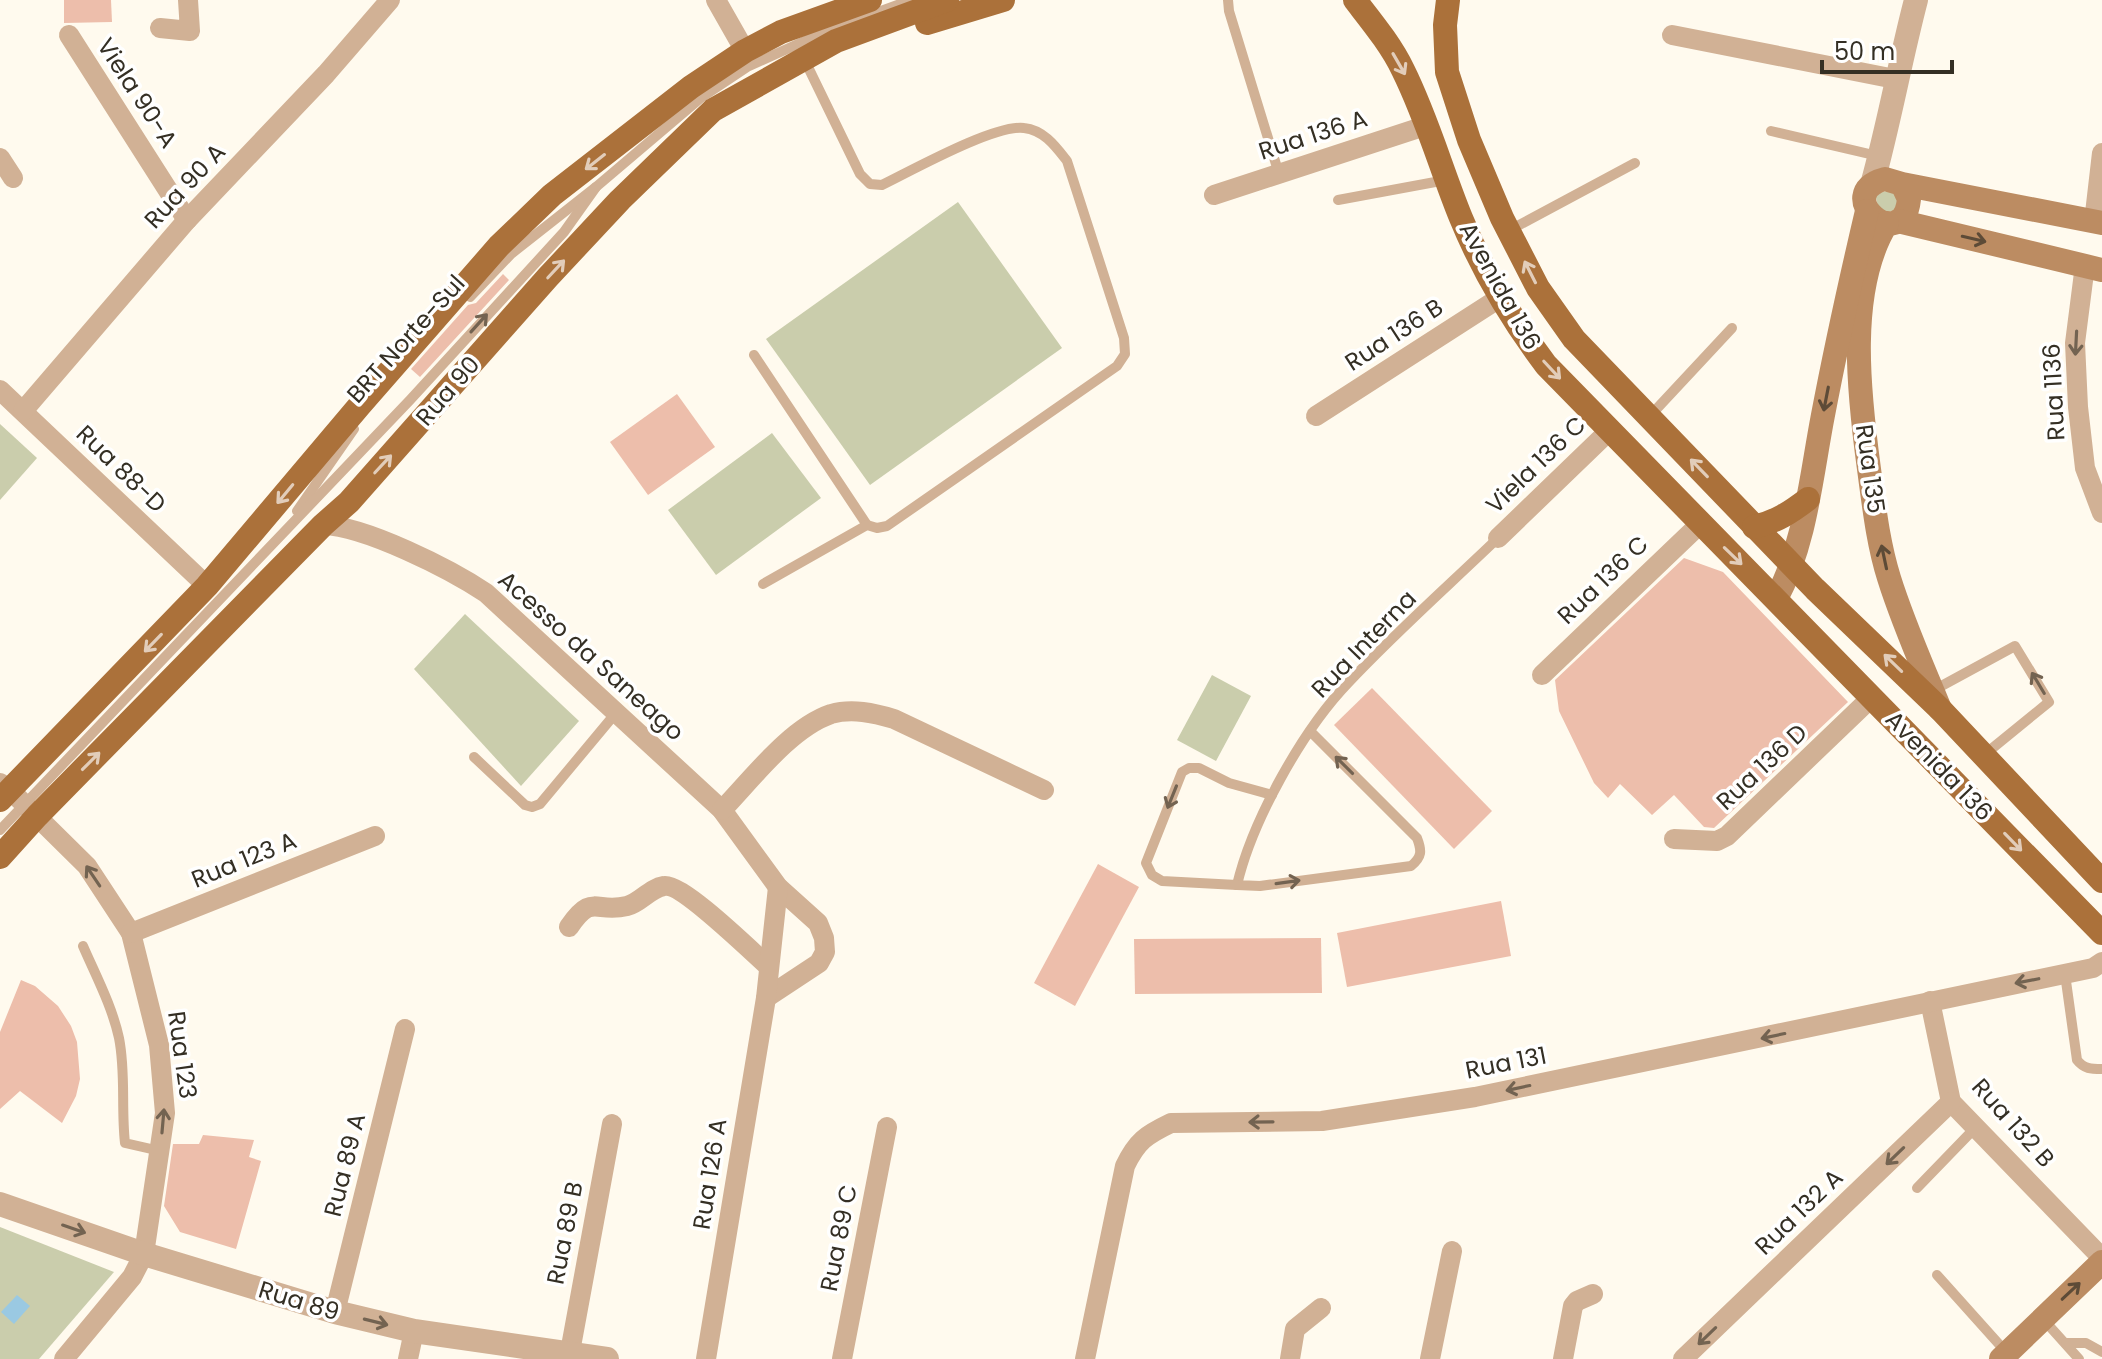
<svg xmlns="http://www.w3.org/2000/svg" width="2102" height="1359" font-family="Poppins,sans-serif">
	<style>
		.green { fill: #cacdac }
		.water { fill: #9ac9e2 }
		.building { fill: #edbeab }
		.lines { fill: none; stroke-linecap: round; stroke-linejoin: round }
		.service { stroke: #d1b195; stroke-width: 10 }
		.minor { stroke: #d1b195; stroke-width: 20 }
		.tertiary { stroke: #d1b195; stroke-width: 24 }
		.secondary { stroke: #bc8c62; stroke-width: 24 }
		.primary { stroke: #ab713a; stroke-width: 24 }
		.oneway { stroke: #e2cdba }
		.oneway2 { stroke: #5d4b37 }
		.oneway3 { stroke: #736351 }
		.labels { text-anchor: middle; stroke-width: 7; stroke-linejoin: round; paint-order: stroke }
		.street-label { font-size: 24px; fill: #342f24; stroke: #fff }
	</style>
	<rect width="100%" height="100%" fill="#fffaee"/>
	<g class="green">
		<path d="M1895,189L1900,209L1880,214L1875,194Z"/>
		<path d="M958,202L1062,348L870,485L766,339Z"/>
		<path d="M0,424L37,458L0,500Z"/>
		<path d="M772,433L821,498L716,575L668,510Z"/>
		<path d="M465,614L579,721L521,786L414,669Z"/>
		<path d="M1212,675L1251,696L1216,761L1177,740Z"/>
		<path d="M0,1227L114,1272L39,1359H0Z"/>
	</g>
	<path class="water" d="M17,1295L30,1306L14,1324L1,1312Z"/>
	<g class="building">
		<path d="M64,0H111L112,22L64,23Z"/>
		<path d="M503,274L509,280L420,377L411,369L468,305L476,303Z"/>
		<path d="M677,394L715,447L648,495L610,442Z"/>
		<path d="M1684,558L1723,572L1848,702L1714,828L1704,827L1674,795L1652,815L1620,784L1608,798L1594,783L1559,711L1555,680Z"/>
		<path d="M1372,688L1492,811L1454,849L1334,725Z"/>
		<path d="M1098,864L1139,887L1075,1006L1034,983Z"/>
		<path d="M1501,901L1511,956L1347,987L1337,933Z"/>
		<path d="M1321,938L1322,993L1135,994L1134,939Z"/>
		<path d="M21,980L35,986L58,1006L71,1026L77,1042L80,1079L76,1096L62,1123L20,1091L0,1109V1032Z"/>
		<path d="M203,1135L254,1140L249,1157L261,1161L236,1249L180,1232L164,1206L173,1144H199Z"/>
	</g>
	<g class="lines">
		<g class="service">
			<path d="M1228,0L1229,11L1279,174"/>
			<path d="M1771,131L1878,156"/>
			<path d="M1338,200L1446,180"/>
			<path d="M1510,230L1635,163"/>
			<path d="M470,297L511,254L596,187L702,97L747,67L829,30L911,0"/>
			<path d="M754,355L867,525"/>
			<path d="M1649,417L1732,328"/>
			<path d="M297,511L354,429"/>
			<path d="M763,584L867,525L877,528L887,526L1117,366L1125,354L1124,338L1067,161C1056,147 1044,130 1024,128C995,124 911,171 882,185L870,184L860,174L808,67"/>
			<path d="M1934,690L2015,646L2049,702L1984,755"/>
			<path d="M1310,731L1417,838C1422,851 1422,857 1411,866L1260,886L1237,885C1252,821 1302,731 1348,683C1396,632 1448,586 1498,538"/>
			<path d="M474,757L525,805L532,807L540,804L615,714"/>
			<path d="M0,830L410,400L564,232L596,187"/>
			<path d="M1237,885L1162,881L1152,875L1146,863L1182,772L1189,768H1199L1229,783L1272,795"/>
			<path d="M83,946C96,976 112,1006 119,1038C126,1073 121,1108 125,1143L160,1151"/>
			<path d="M2065,974L2077,1060C2084,1069 2091,1069 2102,1069"/>
			<path d="M1917,1188L1976,1127"/>
			<path d="M1937,1275L2006,1352"/>
			<path d="M2043,1319L2079,1359"/>
			<path d="M2066,1343H2086L2102,1352"/>
		</g>
		<g class="minor">
			<path d="M716,0L745,51"/>
			<path d="M160,28L190,31L188,0"/>
			<path d="M69,35L187,220"/>
			<path d="M1672,35L1895,79"/>
			<path d="M0,158L13,178"/>
			<path d="M1214,195L1428,125"/>
			<path d="M2094,222L2102,153"/>
			<path d="M2085,265L2075,343L2078,407L2085,468L2102,513"/>
			<path d="M0,390L207,586"/>
			<path d="M23,411L187,220L326,74L390,0"/>
			<path d="M1316,416L1501,297"/>
			<path d="M323,525C365,526 450,569 486,593L722,810L778,887L818,923L824,938L825,952L819,963L766,998"/>
			<path d="M1498,538L1610,430"/>
			<path d="M1542,675L1700,524"/>
			<path d="M0,783L10,790L87,866L131,933L159,1045L165,1113L144,1254L132,1277L64,1359"/>
			<path d="M722,810C752,779 790,728 831,714C852,708 874,713 894,719L1044,790"/>
			<path d="M1674,839L1717,841L1727,836L1872,697"/>
			<path d="M569,927C593,892 595,914 627,906C640,903 650,888 664,886C682,883 752,952 769,967"/>
			<path d="M131,933L375,836"/>
			<path d="M1930,1001L1951,1102L2102,1258"/>
			<path d="M335,1312L405,1029"/>
			<path d="M570,1352L612,1124"/>
			<path d="M408,1359L414,1331"/>
			<path d="M706,1359L766,998L778,887"/>
			<path d="M842,1359L887,1127"/>
			<path d="M1085,1359L1125,1166C1137,1141 1146,1135 1171,1123L1322,1121L1475,1097L2093,968L2102,962"/>
			<path d="M1290,1359L1295,1329L1321,1308"/>
			<path d="M1430,1359L1452,1251"/>
			<path d="M1563,1359L1573,1306L1577,1301L1593,1294"/>
			<path d="M1683,1359L1951,1102"/>
		</g>
		<g class="tertiary">
			<path d="M1872,185C1889,124 1900,61 1916,0"/>
			<path d="M0,1204L144,1254L335,1312L414,1331L607,1359"/>
		</g>
		<g class="secondary">
			<path d="M1902,184L1909,199C1903,258 1829,194 1885,179L1902,184L2102,223"/>
			<path d="M1898,221L2102,270"/>
			<path d="M1887,223C1846,289 1859,395 1869,469C1874,506 1878,543 1889,578C1903,623 1922,665 1940,709"/>
			<path d="M1776,599C1806,542 1811,477 1823,415C1836,347 1851,279 1867,211"/>
			<path d="M2001,1359L2102,1262"/>
		</g>
		<g class="primary">
			<path d="M1355,0C1372,22 1391,45 1403,70C1427,118 1441,169 1461,218C1482,269 1512,320 1546,365L2102,933"/>
			<path d="M1448,0L1445,25L1447,72L1469,140L1502,218L1538,288L1574,339L1815,589L1940,709L2102,881"/>
			<path d="M927,23L1003,0"/>
			<path d="M1754,527C1776,522 1791,512 1808,499"/>
			<path d="M0,800L207,586L360,405L499,246L552,195L691,87L745,51L781,32L870,0"/>
			<path d="M0,857L37,816L323,525L349,502L548,277L620,200L713,110L836,41L947,0"/>
		</g>
	</g>
	<defs><path id="oneway-shaft" d="M-6 0H5M1.5-3L5.5 0L1.5 3" fill="none" stroke-width="1.6" stroke-linecap="round" stroke-linejoin="round" transform="scale(2)"/></defs>
	<g class="oneway">
		<use href="#oneway-shaft" transform="translate(1399 64) rotate(60)"/>
		<use href="#oneway-shaft" transform="translate(595 162) rotate(142)"/>
		<use href="#oneway-shaft" transform="translate(556 269) rotate(-47)"/>
		<use href="#oneway-shaft" transform="translate(1530 272) rotate(-117)"/>
		<use href="#oneway-shaft" transform="translate(1552 370) rotate(47)"/>
		<use href="#oneway-shaft" transform="translate(383 464) rotate(-47)"/>
		<use href="#oneway-shaft" transform="translate(1699 468) rotate(-134)"/>
		<use href="#oneway-shaft" transform="translate(285 494) rotate(130)"/>
		<use href="#oneway-shaft" transform="translate(1733 556) rotate(44)"/>
		<use href="#oneway-shaft" transform="translate(153 643) rotate(134)"/>
		<use href="#oneway-shaft" transform="translate(1893 663) rotate(-136)"/>
		<use href="#oneway-shaft" transform="translate(91 761) rotate(-45)"/>
		<use href="#oneway-shaft" transform="translate(2013 842) rotate(46)"/>
	</g>
	<g class="oneway2">
		<use href="#oneway-shaft" transform="translate(1974 239) rotate(13)"/>
		<use href="#oneway-shaft" transform="translate(1826 399) rotate(101)"/>
		<use href="#oneway-shaft" transform="translate(1884 557) rotate(-102)"/>
		<use href="#oneway-shaft" transform="translate(2071 1291) rotate(-43)"/>
	</g>
	<g class="oneway3">
		<use href="#oneway-shaft" transform="translate(479 323) rotate(-48)"/>
		<use href="#oneway-shaft" transform="translate(2076 343) rotate(93)"/>
		<use href="#oneway-shaft" transform="translate(2038 683) rotate(-121)"/>
		<use href="#oneway-shaft" transform="translate(1344 765) rotate(-135)"/>
		<use href="#oneway-shaft" transform="translate(1172 797) rotate(112)"/>
		<use href="#oneway-shaft" transform="translate(93 876) rotate(-124)"/>
		<use href="#oneway-shaft" transform="translate(1288 882) rotate(-8)"/>
		<use href="#oneway-shaft" transform="translate(2027 981) rotate(169)"/>
		<use href="#oneway-shaft" transform="translate(1773 1036) rotate(168)"/>
		<use href="#oneway-shaft" transform="translate(1518 1088) rotate(168)"/>
		<use href="#oneway-shaft" transform="translate(163 1121) rotate(-85)"/>
		<use href="#oneway-shaft" transform="translate(1261 1122) rotate(179)"/>
		<use href="#oneway-shaft" transform="translate(1895 1156) rotate(136)"/>
		<use href="#oneway-shaft" transform="translate(74 1229) rotate(19)"/>
		<use href="#oneway-shaft" transform="translate(376 1322) rotate(14)"/>
		<use href="#oneway-shaft" transform="translate(1707 1336) rotate(136)"/>
	</g>
	<g class="labels">
		<g class="street-label">
			<text transform="translate(137 93) rotate(57)" y="8">Viela 90-A</text>
			<text transform="translate(1313 135) rotate(-18)" y="8">Rua 136 A</text>
			<text transform="translate(185 186) rotate(-47)" y="8">Rua 90 A</text>
			<text transform="translate(1500 286) rotate(61)" y="8">Avenida 136</text>
			<text transform="translate(1394 335) rotate(-33)" y="8">Rua 136 B</text>
			<text transform="translate(406 339) rotate(-48)" y="8">BRT Norte-Sul</text>
			<text transform="translate(448 391) rotate(-49)" y="8">Rua 90</text>
			<text transform="translate(2054 392) rotate(-93)" y="8">Rua 1136</text>
			<text transform="translate(1536 465) rotate(-44)" y="8">Viela 136 C</text>
			<text transform="translate(121 469) rotate(44)" y="8">Rua 88-D</text>
			<text transform="translate(1870 469) rotate(82)" y="8">Rua 135</text>
			<text transform="translate(1603 580) rotate(-44)" y="8">Rua 136 C</text>
			<text transform="translate(1364 644) rotate(-46)" y="8">Rua Interna</text>
			<text transform="translate(591 656) rotate(42)" y="8">Acesso da Saneago</text>
			<text transform="translate(1939 766) rotate(46)" y="8">Avenida 136</text>
			<text transform="translate(1762 767) rotate(-43)" y="8">Rua 136 D</text>
			<text transform="translate(244 860) rotate(-22)" y="8">Rua 123 A</text>
			<text transform="translate(182 1055) rotate(82)" y="8">Rua 123</text>
			<text transform="translate(1506 1063) rotate(-11)" y="8">Rua 131</text>
			<text transform="translate(2013 1123) rotate(48)" y="8">Rua 132 B</text>
			<text transform="translate(345 1165) rotate(-76)" y="8">Rua 89 A</text>
			<text transform="translate(710 1174) rotate(-81)" y="8">Rua 126 A</text>
			<text transform="translate(1799 1212) rotate(-44)" y="8">Rua 132 A</text>
			<text transform="translate(565 1233) rotate(-79)" y="8">Rua 89 B</text>
			<text transform="translate(839 1238) rotate(-79)" y="8">Rua 89 C</text>
			<text transform="translate(299 1301) rotate(17)" y="8">Rua 89</text>
		</g>
	</g>
	<path d="M1822 60v12h130v-12" fill="none" stroke="#342f24" stroke-width="4"/>
	<text x="1834" y="60" font-size="24" fill="#342f24" stroke="#ffffff" stroke-width="6" paint-order="stroke">50 m</text>
</svg>
